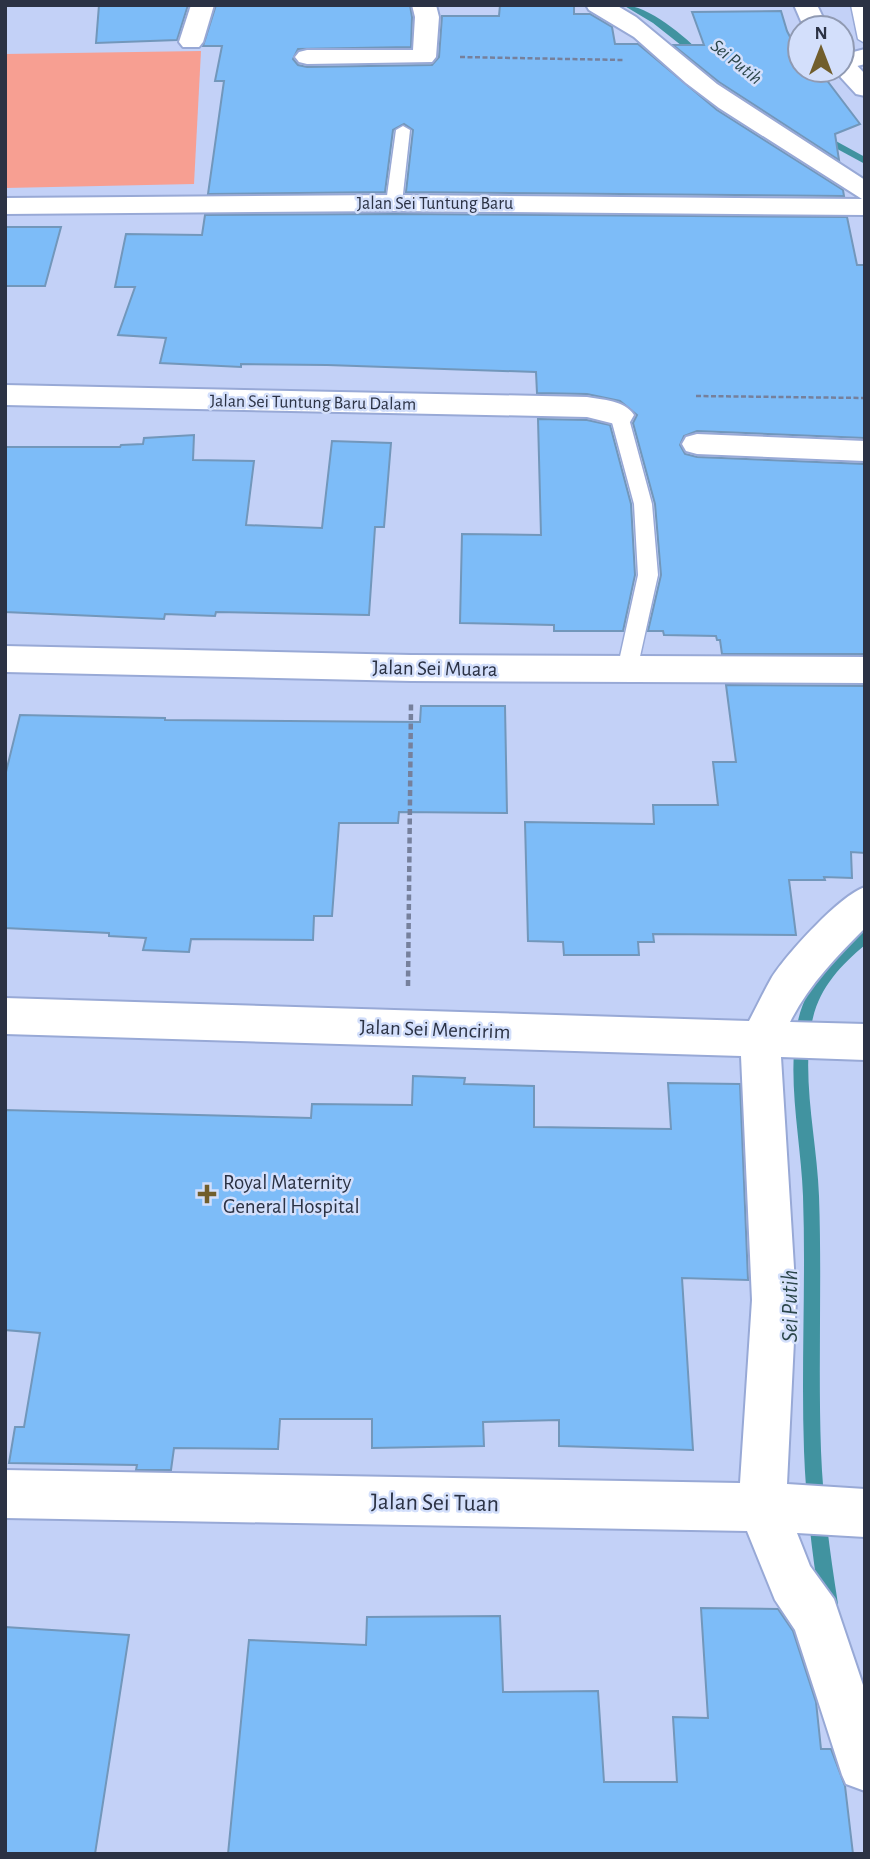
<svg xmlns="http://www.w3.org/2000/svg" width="870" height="1859" font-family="'Alegreya Sans',sans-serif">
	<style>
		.green { fill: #f79f92 }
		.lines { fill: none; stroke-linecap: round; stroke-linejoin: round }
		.stream { fill: #4193a0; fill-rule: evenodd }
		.building { fill: #7dbcf8; stroke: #7297bb; stroke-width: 2 }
		.service-casing { stroke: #98a9d6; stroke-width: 3 }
		.minor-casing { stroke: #98a9d6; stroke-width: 4 }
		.tertiary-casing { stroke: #98a9d6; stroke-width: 4 }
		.path-far1 { stroke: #76809c; stroke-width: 2.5; stroke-dasharray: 5 2.5; stroke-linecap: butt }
		.path { stroke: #76809c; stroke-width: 4.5; stroke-dasharray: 6 3.5; stroke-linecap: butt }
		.service { fill: #fff; fill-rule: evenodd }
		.minor { fill: #fff; fill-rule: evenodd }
		.tertiary { fill: #fff; fill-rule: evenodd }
		.poi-dot { fill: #715e2c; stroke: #d3dffb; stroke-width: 2.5 }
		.labels { text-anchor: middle; stroke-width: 5; stroke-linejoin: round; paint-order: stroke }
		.far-street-label { font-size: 18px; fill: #2b3244; stroke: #d3dffb }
		.far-water-label { font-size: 19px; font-style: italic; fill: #2b464a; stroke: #d3dffb }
		.street-label { font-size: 21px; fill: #2b3244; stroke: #d3dffb }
		.poi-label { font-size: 21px; fill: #2b3244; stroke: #d3dffb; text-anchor: start }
		.water-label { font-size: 23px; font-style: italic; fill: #2b464a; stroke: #d3dffb }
		.near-street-label { font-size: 24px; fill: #2b3244; stroke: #d3dffb }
	</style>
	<rect width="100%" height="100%" fill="#c3d1f7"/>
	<path class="green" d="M201,51L194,184L5,188V54Z"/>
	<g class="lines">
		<g class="stream">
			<path d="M623,5C648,5 686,37 703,55L696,57L653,23Z"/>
			<path d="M817,134H823L865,157V164L817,138Z"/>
			<path d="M865,930V945C840,966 819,988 812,1022C801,1079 817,1139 819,1196C822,1281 818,1366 821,1451C823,1503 830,1553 838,1604L835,1610L829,1613L823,1610L820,1604C812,1553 806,1503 804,1451C801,1366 806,1281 803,1196C801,1139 786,1078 798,1021C804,991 835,941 865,930Z"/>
		</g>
	</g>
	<g class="building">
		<path d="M99,5H188L177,40L96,43Z"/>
		<path d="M216,5H410L412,17L411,47L298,49L293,59L298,65L307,67L432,65L439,57L442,16H499L500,5H574V14H590L612,27L615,44H638L717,110L843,190L844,196L406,192L413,130L404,124L393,130L385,192L208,194L224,81H215L222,46H203Z"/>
		<path d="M781,11L787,31L800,56V70H819L860,124L835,134L839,160L719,82L673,45H704L692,12Z"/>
		<path d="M394,214L847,217L857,265H865V438L697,431L684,436L680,445L685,454L697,457L865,464V654H722L720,640H717L716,636L664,635L663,631H648L661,575L655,504L633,423L637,415L620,401L587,394L537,393L536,372L327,365L241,364V367L160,363L166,338L118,335L135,287H115L126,234L202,235L205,215Z"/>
		<path d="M5,227H61L45,286H5Z"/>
		<path d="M538,419L587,420L610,425L631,504L635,575L623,631H554V625L460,623L462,534L541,535Z"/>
		<path d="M194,435L193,460L254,461L246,525L322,528L332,441L391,443L384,527H375L369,615L216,612L215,616L165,614L164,619L5,612V447H120L121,445L143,444L144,438Z"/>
		<path d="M726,685L865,686V853L851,852L852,878L824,877L825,880H789L796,935L653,934L654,942H638L639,955H564L563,942L528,941L525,822L654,824L653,805H718L713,762H736Z"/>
		<path d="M421,706H505L507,813L399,812L398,823H339L332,916H314L313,940L191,939L189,952L143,950L146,938L109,936V933L5,928V776L20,715L165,718V720L420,722Z"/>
		<path d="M413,1076L465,1078L464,1084L534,1086V1127L671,1129L668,1083L740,1084L748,1280L682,1278L693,1450L559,1446V1420L483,1422L484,1446L372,1448V1419H280L278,1449L174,1448L171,1470H136L137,1465L9,1463L15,1427H24L40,1333L5,1330V1110L311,1118L312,1104L412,1105Z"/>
		<path d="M701,1608L778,1609L793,1631L816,1702L821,1749H831L845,1786L853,1854H228L249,1640L366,1645L367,1617L500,1616L503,1692L598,1691L604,1782H677L673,1717L708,1718Z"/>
		<path d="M5,1627L129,1635L95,1854H5Z"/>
	</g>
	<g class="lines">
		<g class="service-casing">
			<g id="service">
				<path d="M851,5H865V43L858,39Z"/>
				<path d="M403,126L410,130L402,203L394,208L386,203L396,130Z"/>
				<path d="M619,409L628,415L652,504L658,575L637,670L634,675L627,678L620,675L617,670L638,575L634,504L610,415Z"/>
			</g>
		</g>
		<g class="minor-casing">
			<g id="minor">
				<path d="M191,5H214L203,42L199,47H183L179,42Z"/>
				<path d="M412,5H436L439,17L436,57L432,62L307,64L299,62L295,57L299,52L307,50H413L415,17Z"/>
				<path d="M586,5H616L636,17L717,84L865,180V215L394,211L5,214V198L394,195L862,199L719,108L686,83L634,37L589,10Z"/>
				<path d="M865,49V64L842,70H841L842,55Z"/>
				<path d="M5,385L587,397C603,400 624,400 634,415L630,422L619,425L587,417L5,405Z"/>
				<path d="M697,434L865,441V461L697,454L686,451L682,444L686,437Z"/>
				<path d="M5,646L411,655L865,657V683L411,681L5,672Z"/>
				<path d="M865,887V928C836,957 808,986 790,1022L865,1024V1060L781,1057L796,1300L787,1484L865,1489V1537L797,1533L810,1566L834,1599L865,1691V1791L846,1784L842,1775L795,1630L775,1600L747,1531L5,1518V1470L740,1483L752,1300L741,1056L5,1034V998L749,1021C757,1006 764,991 772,977C788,953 839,896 865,887Z"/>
			</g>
		</g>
		<g class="tertiary-casing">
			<g id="tertiary">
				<path d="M794,5H817L828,28H804Z"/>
				<path d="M842,57L851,59L865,74V96L856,94L834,70H842Z"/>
			</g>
		</g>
		<g class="path-far1">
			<path d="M460,57L623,60"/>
			<path d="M696,396L865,398"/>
		</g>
		<path class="path" d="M408,986L411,704"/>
		<use href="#service" class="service"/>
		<use href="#minor" class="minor"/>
		<use href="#tertiary" class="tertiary"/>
	</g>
	<path class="poi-dot" d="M203.5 1183.5h7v7h7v7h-7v7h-7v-7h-7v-7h7z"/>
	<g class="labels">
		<g class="far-street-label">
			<text x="435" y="209">Jalan Sei Tuntung Baru</text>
			<text transform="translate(313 402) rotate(1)" y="6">Jalan Sei Tuntung Baru Dalam</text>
		</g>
		<g class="far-water-label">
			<text transform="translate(737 61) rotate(39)" y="7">Sei Putih</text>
		</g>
		<g class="street-label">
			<text transform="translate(435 668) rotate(1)" y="7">Jalan Sei Muara</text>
			<text transform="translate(435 1029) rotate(2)" y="7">Jalan Sei Mencirim</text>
		</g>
		<g class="poi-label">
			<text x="223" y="1189">Royal Maternity<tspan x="223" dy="24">General Hospital</tspan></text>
		</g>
		<g class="water-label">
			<text transform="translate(789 1306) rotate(-90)" y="8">Sei Putih</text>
		</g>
		<g class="near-street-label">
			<text transform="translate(435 1502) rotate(1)" y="8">Jalan Sei Tuan</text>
		</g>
	</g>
	<rect width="870" height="1859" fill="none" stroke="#2b3244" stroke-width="14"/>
	<g transform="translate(821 49)"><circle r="33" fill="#d3dffb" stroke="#909ab2" stroke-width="2"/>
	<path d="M0-5L12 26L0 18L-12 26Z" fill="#715e2c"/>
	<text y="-10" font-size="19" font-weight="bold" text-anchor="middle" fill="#2b3244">N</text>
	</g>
</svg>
